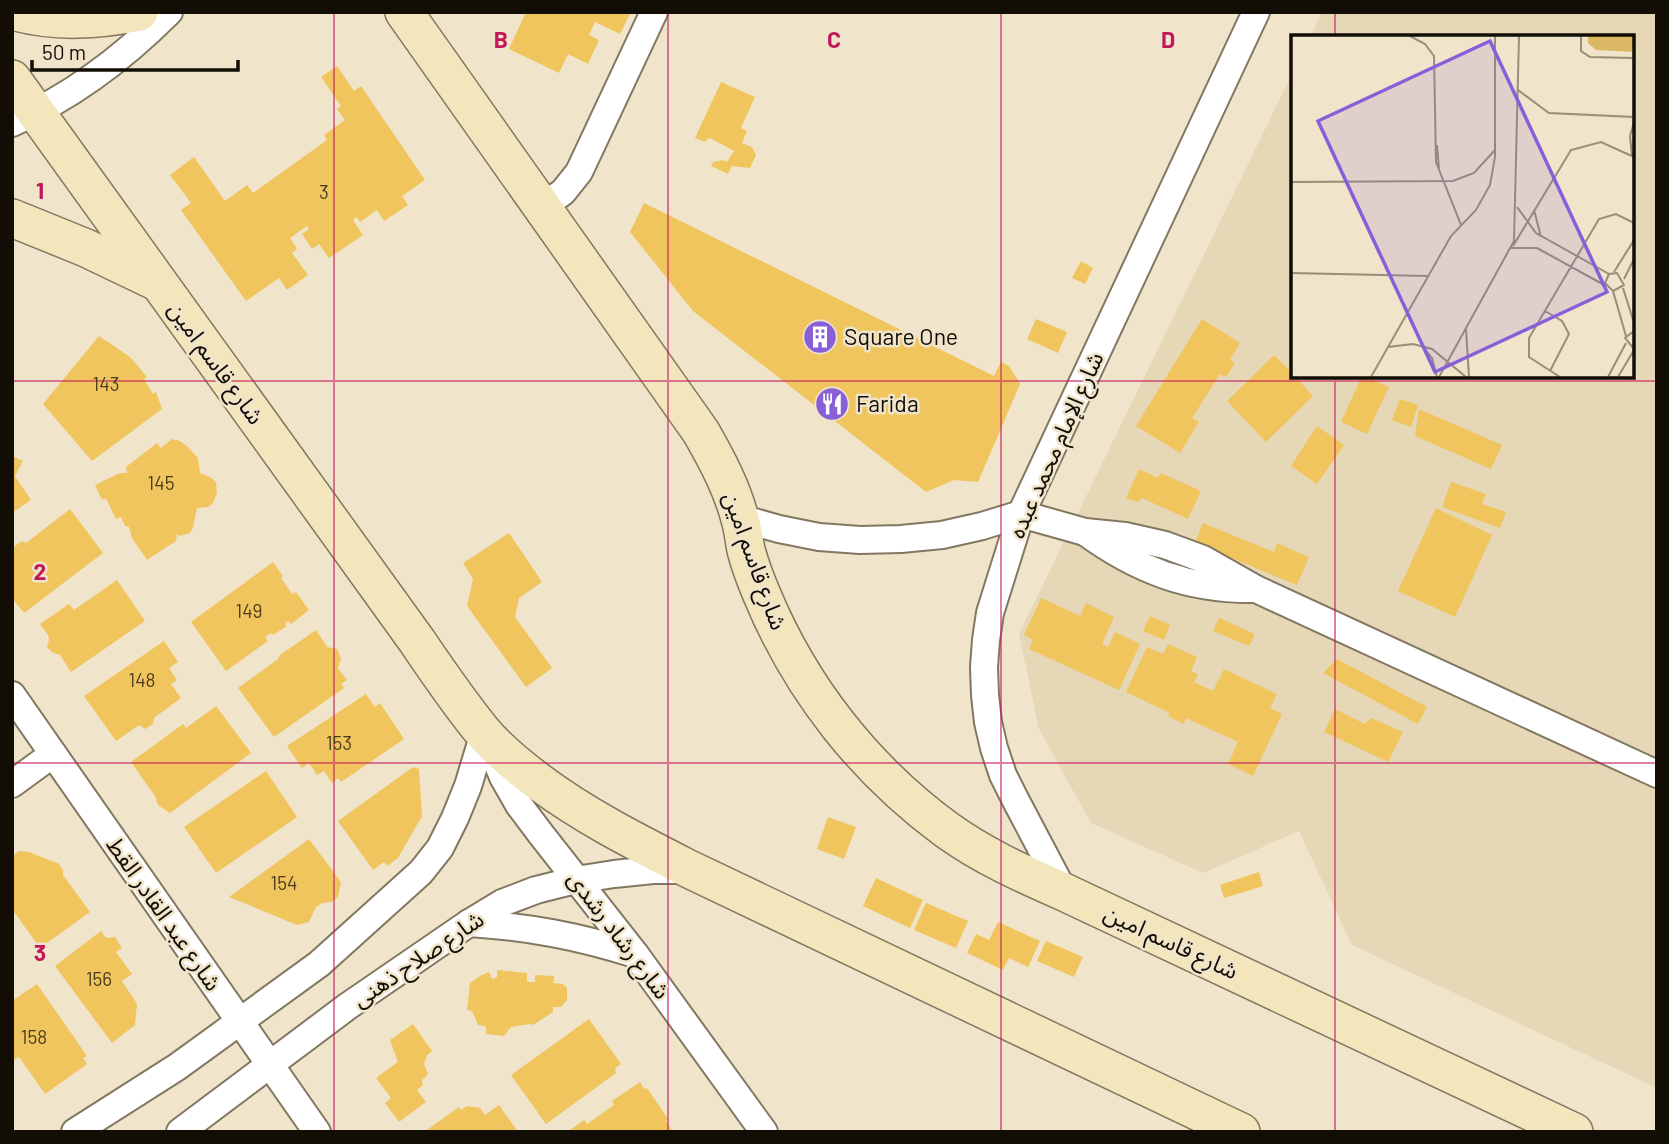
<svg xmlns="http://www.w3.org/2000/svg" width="1669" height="1144" font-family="Barlow,'Noto Sans Arabic',sans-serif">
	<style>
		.built { fill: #e6d7b7 }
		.building { fill: #f0c55e }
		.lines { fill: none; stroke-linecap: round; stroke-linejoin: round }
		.minor-casing { stroke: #827760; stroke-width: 30 }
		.secondary-casing { stroke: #827760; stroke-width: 40 }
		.minor { stroke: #fff; stroke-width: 26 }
		.secondary { stroke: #f3e5bc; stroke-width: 37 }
		.grid { fill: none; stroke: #c2185b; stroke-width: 2; stroke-opacity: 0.55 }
		.labels { text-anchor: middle; stroke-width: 5; stroke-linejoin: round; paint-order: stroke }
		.number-label { font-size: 19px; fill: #4a3c1c }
		.poi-label { font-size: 23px; fill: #120e06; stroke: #f0e4ca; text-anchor: start }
		.street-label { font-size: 23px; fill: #120e06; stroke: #f0e4ca }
		.inset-road { fill: none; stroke: #978e7c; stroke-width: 2 }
		.view { fill: #895fd9; fill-opacity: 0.15; stroke: #895fd9; stroke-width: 3.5 }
		.inset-edge { fill: none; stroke: #120e06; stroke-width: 3.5 }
		.grid-label { font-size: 23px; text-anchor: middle; font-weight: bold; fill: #c2185b; stroke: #f0e4ca; stroke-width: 5; stroke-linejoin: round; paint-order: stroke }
	</style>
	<rect width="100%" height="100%" fill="#f0e4ca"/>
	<path class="built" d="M1322,12H1657V1088L1352,945L1299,831L1203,873L1091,823L1039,729L1019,634L1293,72V376H1632V37H1310Z"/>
	<g class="building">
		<path d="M526,12H631L620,34L595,22L589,35L599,40L588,64L568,54L559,73L509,49Z"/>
		<path d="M337,66L354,91L361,86L425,180L402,196L408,205L384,221L377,210L360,222L357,217L353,220L363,235L329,258L319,244L312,249L302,234L309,229L307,226L290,238L297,249L292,253L308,275L287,290L279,278L246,301L181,210L191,203L170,175L194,157L225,201L247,185L253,193L327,140L324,135L345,120L337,109L341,106L321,77Z"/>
		<path d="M721,82L755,97L741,128L747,131L742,143L752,147L756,155L750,168L732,166L728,174L711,166L713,162L723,160L727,162L734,151L710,138L704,142L695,138Z"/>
		<path d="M644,203L994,376L1001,362L1009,366L1020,384L978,482L954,480L926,492L693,311L630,232Z"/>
		<path d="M1081,261L1093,268L1085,284L1072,278Z"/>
		<path d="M1036,319L1067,332L1058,353L1027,339Z"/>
		<path d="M1202,319L1240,343L1230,360L1235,363L1226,377L1220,374L1192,418L1199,422L1180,453L1136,426Z"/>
		<path d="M99,336L130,357L137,365L147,377L144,379L153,394L156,392L162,409L92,461L43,404Z"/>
		<path d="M1274,355L1293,374V376H1295L1313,396L1266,442L1227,401Z"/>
		<path d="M1362,376H1365L1389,387L1367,434L1341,422Z"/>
		<path d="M1400,399L1418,405L1411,427L1392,420Z"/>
		<path d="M1419,409L1502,445L1491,469L1415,436Z"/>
		<path d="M1317,426L1344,445L1317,484L1291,466Z"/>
		<path d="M172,439L180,441L188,447L198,458L200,473L210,477L216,482L217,493L213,503L208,507L197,508L193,528L190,533L180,536L177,534L176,541L147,560L132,538L129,527L125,526L121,517L116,519L106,498L102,500L95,485L120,473H127L126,467L157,443L161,448Z"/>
		<path d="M12,456L23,461L15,476L31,500L12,513Z"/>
		<path d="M1139,469L1158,478L1161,473L1201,491L1188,519L1142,498L1137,502L1126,498Z"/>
		<path d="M1451,482L1486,494L1482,504L1506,512L1500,528L1442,507Z"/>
		<path d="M1436,508L1492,535L1455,617L1398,591Z"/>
		<path d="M70,509L103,553L24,613L12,598V587L14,584L12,581V548L22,541L26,543Z"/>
		<path d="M1203,523L1274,552L1277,543L1309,557L1297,585L1195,543Z"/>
		<path d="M509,533L542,582L519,598L515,617L552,668L526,687L467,606L473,579L463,563Z"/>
		<path d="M273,562L283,576L281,578L292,594L296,592L309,610L291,624L288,621L285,624L287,626L273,635L271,633L265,637L268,641L226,671L191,622Z"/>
		<path d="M117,580L145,621L71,672L60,655L52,652L47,647L49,640L48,635L40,624L69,604L74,610Z"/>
		<path d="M1041,598L1080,616L1086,603L1114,617L1102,644L1108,647L1115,632L1140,644L1119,690L1029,649L1033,640L1024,635Z"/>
		<path d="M1150,616L1170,625L1164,640L1143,631Z"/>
		<path d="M1219,618L1255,634L1249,646L1213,631Z"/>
		<path d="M316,630L327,647L337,649L340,656L341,659L338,668L347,680L341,684L344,688L274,737L238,688L278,659L280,655Z"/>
		<path d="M164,641L178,662L169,668L177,680L171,684L181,698L154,718L153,724L145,729L139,725L116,741L84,696Z"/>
		<path d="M1168,644L1197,657L1191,671L1198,674L1194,682L1213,691L1224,669L1277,694L1270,708L1282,714L1253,776L1228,764L1238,742L1186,718L1184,724L1168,716L1170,713L1126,692L1147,647L1163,654Z"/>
		<path d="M1337,659L1427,707L1418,724L1323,673Z"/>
		<path d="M366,694L375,707L380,703L404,739L341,782L338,778L332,783L324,771L317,775L309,763L302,768L287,746Z"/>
		<path d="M216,706L251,753L170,813L158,805L155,796L131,762L183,724L186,728Z"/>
		<path d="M1335,709L1365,724L1371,718L1403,732L1388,762L1324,732Z"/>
		<path d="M413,767L419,769L422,816L398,858L387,866L384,862L373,870L338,821Z"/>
		<path d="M266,771L297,817L216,873L184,827Z"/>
		<path d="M828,817L856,827L844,859L817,849Z"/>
		<path d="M309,839L341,882L338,897L331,902L322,903L316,907L309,922L297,925L229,897Z"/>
		<path d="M19,851L29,852L59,864L63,870V875L90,912L40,948L12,909V856Z"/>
		<path d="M1259,872L1263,886L1224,898L1220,885Z"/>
		<path d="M876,878L923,900L910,928L863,906Z"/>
		<path d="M926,903L968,921L956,948L914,930Z"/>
		<path d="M998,922L1040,941L1028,967L1009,958L1003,970L967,953L976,934L989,940Z"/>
		<path d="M101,931L106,938L115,937L122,948L116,952L132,974L122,981L137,1004L135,1025L112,1043L55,966Z"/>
		<path d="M1046,941L1083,957L1074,977L1037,961Z"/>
		<path d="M497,970L527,973V982H535V975L554,976L553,983L563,984L567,988V1000L561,1007H553V1012L533,1025L530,1024L511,1027L504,1036L486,1034V1026L478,1025L472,1011L467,1010L470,983L482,975L489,972L492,979L497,977Z"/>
		<path d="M37,984L87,1056L83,1058L87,1064L45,1094L19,1057L14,1060L12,1057V1001Z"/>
		<path d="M589,1019L621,1064L615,1068L616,1073L546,1124L511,1075Z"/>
		<path d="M413,1024L432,1051L427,1055L424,1064L428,1074L422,1080L423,1085L417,1090L426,1102L399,1122L385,1103L391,1098L376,1078L398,1062L390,1040Z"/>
		<path d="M640,1082L644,1089L647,1088L668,1119L666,1121L671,1129L667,1132H567L584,1120L587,1124L614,1105L612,1101Z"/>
		<path d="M499,1105L518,1132H424L459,1107L461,1110L467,1106L480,1108L485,1115Z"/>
	</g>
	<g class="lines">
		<g class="minor-casing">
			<g id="minor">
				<path d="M12,123C72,97 123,58 169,12"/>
				<path d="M542,207L563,192L579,172L654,12"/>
				<path d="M740,518L779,529L819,537L860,540L901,539L942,535L982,526L1021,514L1085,532L1125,536L1165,545L1203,559L1256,589L1657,774"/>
				<path d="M1085,532C1137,570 1189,590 1254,589"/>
				<path d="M12,695L317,1132"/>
				<path d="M489,744L503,777L519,805L540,833L635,954L764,1132"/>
				<path d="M12,784L53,754"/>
				<path d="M1064,892L1015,799L1003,775L994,748L988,722L985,695L984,667L986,640L990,613L1021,514L1256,12"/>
				<path d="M469,923C530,927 577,936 635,954"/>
				<path d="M75,1132L177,1067L319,964L421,872L440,848L455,818L468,786L484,733"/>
				<path d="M180,1132L348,1006L469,923L502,903L536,890L576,880L614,874L653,870H685"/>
			</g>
		</g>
		<g class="secondary-casing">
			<g id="secondary">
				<path d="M16,12C58,23 97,20 139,12"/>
				<path d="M404,12L701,432C717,460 732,488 740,519C743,529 744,540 746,550C750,565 756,581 762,595C801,689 865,770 947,830C983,856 1023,874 1064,892L1574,1132"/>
				<path d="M12,79L417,641C438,672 459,703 483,732C499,751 519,767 539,782C586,817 638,843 691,870L1241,1132"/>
				<path d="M12,218L86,248L155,281"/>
			</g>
		</g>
		<use href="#minor" class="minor"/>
		<use href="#secondary" class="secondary"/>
	</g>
	<path class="grid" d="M334,12V1132M668,12V1132M1001,12V1132M1335,12V37M1335,376V1132M12,381H1657M12,763H1657"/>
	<defs>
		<g id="building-disc" transform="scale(1.75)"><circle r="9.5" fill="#895fd9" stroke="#f0e4ca"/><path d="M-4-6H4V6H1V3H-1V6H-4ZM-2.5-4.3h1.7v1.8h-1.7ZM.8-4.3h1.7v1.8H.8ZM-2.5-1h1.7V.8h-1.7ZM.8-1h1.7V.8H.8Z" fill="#fff"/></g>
		<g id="restaurant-disc" transform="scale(1.75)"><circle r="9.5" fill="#895fd9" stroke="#f0e4ca"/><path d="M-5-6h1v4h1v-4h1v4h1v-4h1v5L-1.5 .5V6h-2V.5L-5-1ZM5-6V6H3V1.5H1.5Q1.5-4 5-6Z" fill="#fff"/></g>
	</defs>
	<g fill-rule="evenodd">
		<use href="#building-disc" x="820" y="337"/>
		<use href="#restaurant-disc" x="832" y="404"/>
	</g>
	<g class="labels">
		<g class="number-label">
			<text x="324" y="199">3</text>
			<text x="106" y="391">143</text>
			<text x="161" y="490">145</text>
			<text x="249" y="618">149</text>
			<text x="142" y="687">148</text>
			<text x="339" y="750">153</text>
			<text x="284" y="890">154</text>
			<text x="99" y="986">156</text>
			<text x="34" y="1044">158</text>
		</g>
		<g class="poi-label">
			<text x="844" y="345">Square One</text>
			<text x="856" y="412">Farida</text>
		</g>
		<g class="street-label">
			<text transform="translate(216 363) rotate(54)" y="8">شارع قاسم امين</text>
			<text transform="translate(1056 445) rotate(-66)" y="8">شارع الإمام محمد عبده</text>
			<text transform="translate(755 561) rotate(70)" y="8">شارع قاسم امين</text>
			<text transform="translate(164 914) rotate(55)" y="8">شارع عبد القادر القط</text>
			<text transform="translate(619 935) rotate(53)" y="8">شارع رشاد رشدى</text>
			<text transform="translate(1171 942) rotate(25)" y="8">شارع قاسم امين</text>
			<text transform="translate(418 959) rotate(-34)" y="8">شارع صلاح ذهنى</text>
		</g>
	</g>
	<g transform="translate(1291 35)">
		<rect width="343" height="343" fill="#f0e4ca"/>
		<path d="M297,1H343V17L305,15L297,8Z" fill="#dcb865"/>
		<path class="inset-road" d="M119,1L134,9L143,21L145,127L170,190M290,1V16L299,22L343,23M227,55L258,78L343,82M146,110L148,134M341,121L339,101L343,87M0,147L162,146L183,138L204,115M226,172L245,198L318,239M243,175L250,202M222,211L280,115L310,107L343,122M220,213H246L315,251M323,237L343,205M0,238L137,241M333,244L343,224M332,253L343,288M322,256L333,250L326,238L318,239L314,248L322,256L335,301M254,276L271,286L278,299L259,336M175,294L178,342M343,296L334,303L343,314M130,310L141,323L146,342M97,312L122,309L141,314L175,342M80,342L160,201L185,175L199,150L204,122V1M148,342L223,206L228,1M269,342L238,322V303L308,184L325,179L343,188M317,342L335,308M327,342L343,315"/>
		<path class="view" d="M199,6L316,257L144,337L27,86Z"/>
		<rect width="343" height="343" class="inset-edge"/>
	</g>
	<g class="grid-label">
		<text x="501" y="48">B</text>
		<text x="834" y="48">C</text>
		<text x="1168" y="48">D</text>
		<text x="40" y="199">1</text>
		<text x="40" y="580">2</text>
		<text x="40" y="961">3</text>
	</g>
	<rect width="1669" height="1144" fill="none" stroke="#120e06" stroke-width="28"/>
	<path d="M32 60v10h206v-10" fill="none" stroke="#120e06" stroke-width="3.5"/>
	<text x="42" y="60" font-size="21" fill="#120e06" stroke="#f0e4ca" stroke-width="5" paint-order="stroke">50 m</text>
</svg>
